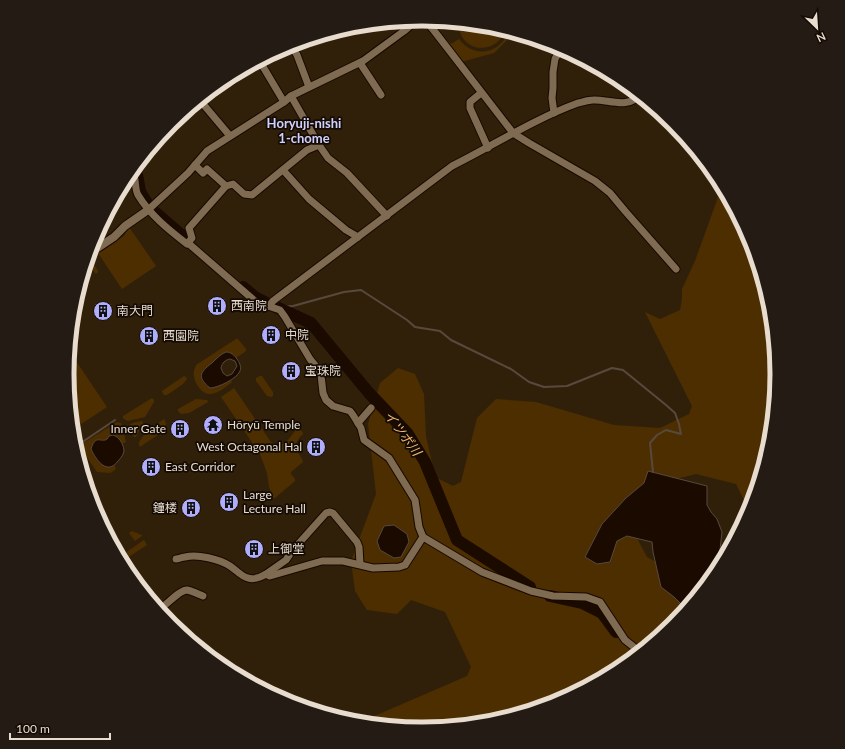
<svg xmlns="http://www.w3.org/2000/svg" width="845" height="749" font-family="Lato,'Noto Sans JP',sans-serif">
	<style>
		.green { fill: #4c2e01 }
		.water { fill: #1b0a00; stroke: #58493e; fill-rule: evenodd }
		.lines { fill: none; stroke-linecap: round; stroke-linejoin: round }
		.stream { stroke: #58493e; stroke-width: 2 }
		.river { stroke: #1b0a00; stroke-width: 12 }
		.minor-casing { stroke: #180900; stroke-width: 9 }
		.tertiary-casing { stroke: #180900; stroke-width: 10 }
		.minor { stroke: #7f6a52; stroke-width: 7 }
		.tertiary { stroke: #7f6a52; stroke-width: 8 }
		.labels { text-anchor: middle; stroke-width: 3.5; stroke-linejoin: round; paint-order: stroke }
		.poi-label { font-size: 12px; fill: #e8dccf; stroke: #130b04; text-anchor: start }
		.neighbourhood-label { font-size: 13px; font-weight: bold; fill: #d1d1fd; stroke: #130b04 }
		.water-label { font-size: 13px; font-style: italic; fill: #f4b66a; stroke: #130b04 }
		.rim { fill: none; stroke: #e8dccf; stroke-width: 5 }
	</style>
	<rect width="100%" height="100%" fill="#312009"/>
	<g class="green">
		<path d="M459,23L492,26L506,30C494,58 458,51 459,23Z"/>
		<path d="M509,31L511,32V33L507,40L494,53L461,62L446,41L447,40L451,44L459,39C474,59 500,54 509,31Z"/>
		<path d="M724,188L751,239L771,305L778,375L771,444L751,511L750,513L736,484L696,474L649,486L623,512L647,557L681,576L693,603L674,626L620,670L558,703L492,723L422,730L361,724L363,721L467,676L471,667L445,612L411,600L397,614L367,610L355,591L351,561L376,494L368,424L380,383L398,368L415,374L424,394L426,436L435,477L453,486L461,482L477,418L496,399L536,402L614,425L660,428L689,414L692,406L645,312L660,319L680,310L682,299V289L695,261L721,189Z"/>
		<path d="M129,227L156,266L122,289L98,253L124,236Z"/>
		<path d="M89,256L98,271V272L96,274L95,273L87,261Z"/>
		<path d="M236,339H238L246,349V351L236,358L228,352L224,353L203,371C202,378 203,383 210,388L216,387L230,380L232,382L231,383C226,387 218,393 211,394C201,395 192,380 194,371C194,369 196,367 196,365Z"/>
		<path d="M68,360L70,362L76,361L107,407L72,430L67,374Z"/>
		<path d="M184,376L186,377L187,379L183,384L167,395H164L162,392V391Z"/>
		<path d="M260,376H262L273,392V396L271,397L267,396L256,381V378Z"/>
		<path d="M234,388L273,445L276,447C288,442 290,438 297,428H299L303,433V434C298,438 294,445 297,451C299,455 302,458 303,462L291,472V474L295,479V481L275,498H273L269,487L267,473L260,454L221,397Z"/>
		<path d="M152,398L154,400V402L145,417L128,421L124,419L123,418V416Z"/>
		<path d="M196,399L207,400L208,402L189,413L181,414L178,411V409Z"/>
		<path d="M164,419L166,423L165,430L140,447C140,446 139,446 139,445C138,437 158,423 164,419Z"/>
		<path d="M142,421L143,423L136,437H134L128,427C130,422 137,422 142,421Z"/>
		<path d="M117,422L121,423L122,425L126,442L125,443H121L118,437L105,441L100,439L92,445L91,449C95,458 103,471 114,465L116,468L115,470L110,473L97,472L84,453L81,447L82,444Z"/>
		<path d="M132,531L142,535V536L135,541L129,533Z"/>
		<path d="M144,540L147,545L121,562L119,557Z"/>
	</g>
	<g class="water">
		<path d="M658,110L674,123L685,137C668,132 664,127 658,110Z"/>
		<path d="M226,352C231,352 234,355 237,359C239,362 242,367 240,371C237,379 217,388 210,388C195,376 202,371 213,362C217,358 221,354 226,352ZM230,359L235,361L237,366L232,374L227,376L223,373L221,368C222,363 225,360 230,359Z"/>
		<path d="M113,435C119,437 123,443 124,450C124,454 121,458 118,461C107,476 96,460 91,449C96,431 104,447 109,436Z"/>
		<path d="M648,471L707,486V505L711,512L717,519L722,532L720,550L723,563L718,572L689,608H685L674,597L661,587L653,552L652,542L627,536L617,541L610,562L597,564L585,557L602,524L626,498L644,483Z"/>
		<path d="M394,525L407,534L409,542L401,557L394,558L380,550L377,541L384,526Z"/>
		<path d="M424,721L433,728L432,729L422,730L416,729Z"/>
	</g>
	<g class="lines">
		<g class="stream">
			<path d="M279,307L293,306L344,292L361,290L407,320L415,327L440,331L451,340L511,369L529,382L544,387L567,386L612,368L623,370L666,405L675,413L679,424L681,434L666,430L657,435L650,443L653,472"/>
			<path d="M75,447L115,420"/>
		</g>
		<g class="river">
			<path d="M134,169C139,176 138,183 140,191C142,196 145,199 147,203"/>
			<path d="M155,212L186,239"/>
			<path d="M243,287L255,297L265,302"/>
			<path d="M276,307L311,323L369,393L408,434L425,462L457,540L530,587"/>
			<path d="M550,596L582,603L602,613L616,632"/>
		</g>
		<g class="minor-casing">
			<g id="minor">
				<path d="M425,19L513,133L529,143L595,181L610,193L625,211L676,269"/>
				<path d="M431,27L438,21"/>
				<path d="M514,35L559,51"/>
				<path d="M291,45L297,55L309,87"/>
				<path d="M360,63L381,95"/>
				<path d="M232,81L253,64L258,62L262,65L284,102"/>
				<path d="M481,93L470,102V108L488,148"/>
				<path d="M291,96L319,145L328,158L347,173L387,216"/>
				<path d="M199,100L203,104L230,136"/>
				<path d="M554,113L552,98L553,88V72L555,59L561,48"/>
				<path d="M195,165L203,173L207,169L226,186"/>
				<path d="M283,170L309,199L346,230L358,237"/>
				<path d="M132,171C137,178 134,188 138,195C150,215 169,230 187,244L192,238L189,228L226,186L233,184L244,194L252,195L307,150L319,145"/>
				<path d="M148,210L188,173L207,151L284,102L291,96L363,61L404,31L418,19"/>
				<path d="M188,243L256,302L280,310L285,317L310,359L318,369L321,375L323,393L326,400L333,406L350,411L353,415L361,428L364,440L389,458L415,500L419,527L423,537L482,572L531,591L553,596L586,597L600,602L625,640L639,651H643"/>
				<path d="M269,306L273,301L452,166C494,145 534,119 578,103C583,102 588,100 593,100C607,99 630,110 639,94"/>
				<path d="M358,423L371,408"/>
				<path d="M176,559C179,559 182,557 185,557C198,554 219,559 230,566C236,570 242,577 248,578C254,580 261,577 266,574L270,576L322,561H343L373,568L399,567L405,565L423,537"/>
				<path d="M266,574L286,560L292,551L326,513L330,512L333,513L357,542L359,547L360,564"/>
				<path d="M158,610C166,606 179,590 187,590C192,591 198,594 203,596"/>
			</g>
		</g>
		<g class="tertiary-casing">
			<path id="tertiary" d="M90,251L99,247L114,237L125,226L148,210"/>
		</g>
		<use href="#minor" class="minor"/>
		<use href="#tertiary" class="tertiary"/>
	</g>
	<defs>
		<g id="building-disc" transform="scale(1)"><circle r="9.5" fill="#b0aefa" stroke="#130b04"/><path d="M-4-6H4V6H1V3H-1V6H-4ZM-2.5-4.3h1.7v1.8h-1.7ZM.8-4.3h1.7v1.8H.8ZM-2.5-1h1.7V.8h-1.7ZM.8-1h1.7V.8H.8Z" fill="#111"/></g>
		<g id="temple-disc" transform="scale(1)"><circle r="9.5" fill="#b0aefa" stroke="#130b04"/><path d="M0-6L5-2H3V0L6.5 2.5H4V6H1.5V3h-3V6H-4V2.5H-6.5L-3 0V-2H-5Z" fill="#111"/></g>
	</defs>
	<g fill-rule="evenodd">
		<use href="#building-disc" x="217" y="306"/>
		<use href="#building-disc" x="103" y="311"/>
		<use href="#building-disc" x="271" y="335"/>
		<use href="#building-disc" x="149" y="336"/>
		<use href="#building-disc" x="291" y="371"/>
		<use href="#temple-disc" x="213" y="425"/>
		<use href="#building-disc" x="180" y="429"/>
		<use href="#building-disc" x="316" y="447"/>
		<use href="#building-disc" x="151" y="467"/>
		<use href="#building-disc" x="229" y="502"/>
		<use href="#building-disc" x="191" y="508"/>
		<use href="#building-disc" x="254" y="549"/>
	</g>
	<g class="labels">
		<g class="poi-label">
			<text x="231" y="310">西南院</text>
			<text x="117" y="315">南大門</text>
			<text x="285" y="339">中院</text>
			<text x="163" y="340">西園院</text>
			<text x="305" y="375">宝珠院</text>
			<text x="227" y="429">Hōryū Temple</text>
			<text x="166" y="433" text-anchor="end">Inner Gate</text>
			<text x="302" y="451" text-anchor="end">West Octagonal Hal</text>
			<text x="165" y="471">East Corridor</text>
			<text x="243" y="499">Large<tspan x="243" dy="14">Lecture Hall</tspan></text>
			<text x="177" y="512" text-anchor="end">鐘楼</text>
			<text x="268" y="553">上御堂</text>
		</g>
		<g class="neighbourhood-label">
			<text x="304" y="128">Horyuji-nishi<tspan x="304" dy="15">1-chome</tspan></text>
		</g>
		<g class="water-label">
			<text transform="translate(403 433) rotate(53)" y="5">イツボ川</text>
		</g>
	</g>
	<path d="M0 0H845V749H0ZM74 374a348 348 0 1 1 696 0a348 348 0 1 1-696 0Z" fill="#241c14" fill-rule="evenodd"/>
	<path class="rim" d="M74 374a348 348 0 1 1 696 0a348 348 0 1 1-696 0Z"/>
	<g transform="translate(817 28) rotate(155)" stroke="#130b04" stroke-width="3" paint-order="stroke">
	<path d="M0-3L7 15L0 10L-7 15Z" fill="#e8dccf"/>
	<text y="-6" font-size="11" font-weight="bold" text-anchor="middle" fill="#e8dccf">N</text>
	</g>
	<path d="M10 733v6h100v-6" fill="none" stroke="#e8dccf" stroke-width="2"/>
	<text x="16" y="733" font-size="12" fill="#e8dccf" stroke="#130b04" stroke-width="3" paint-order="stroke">100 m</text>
</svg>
